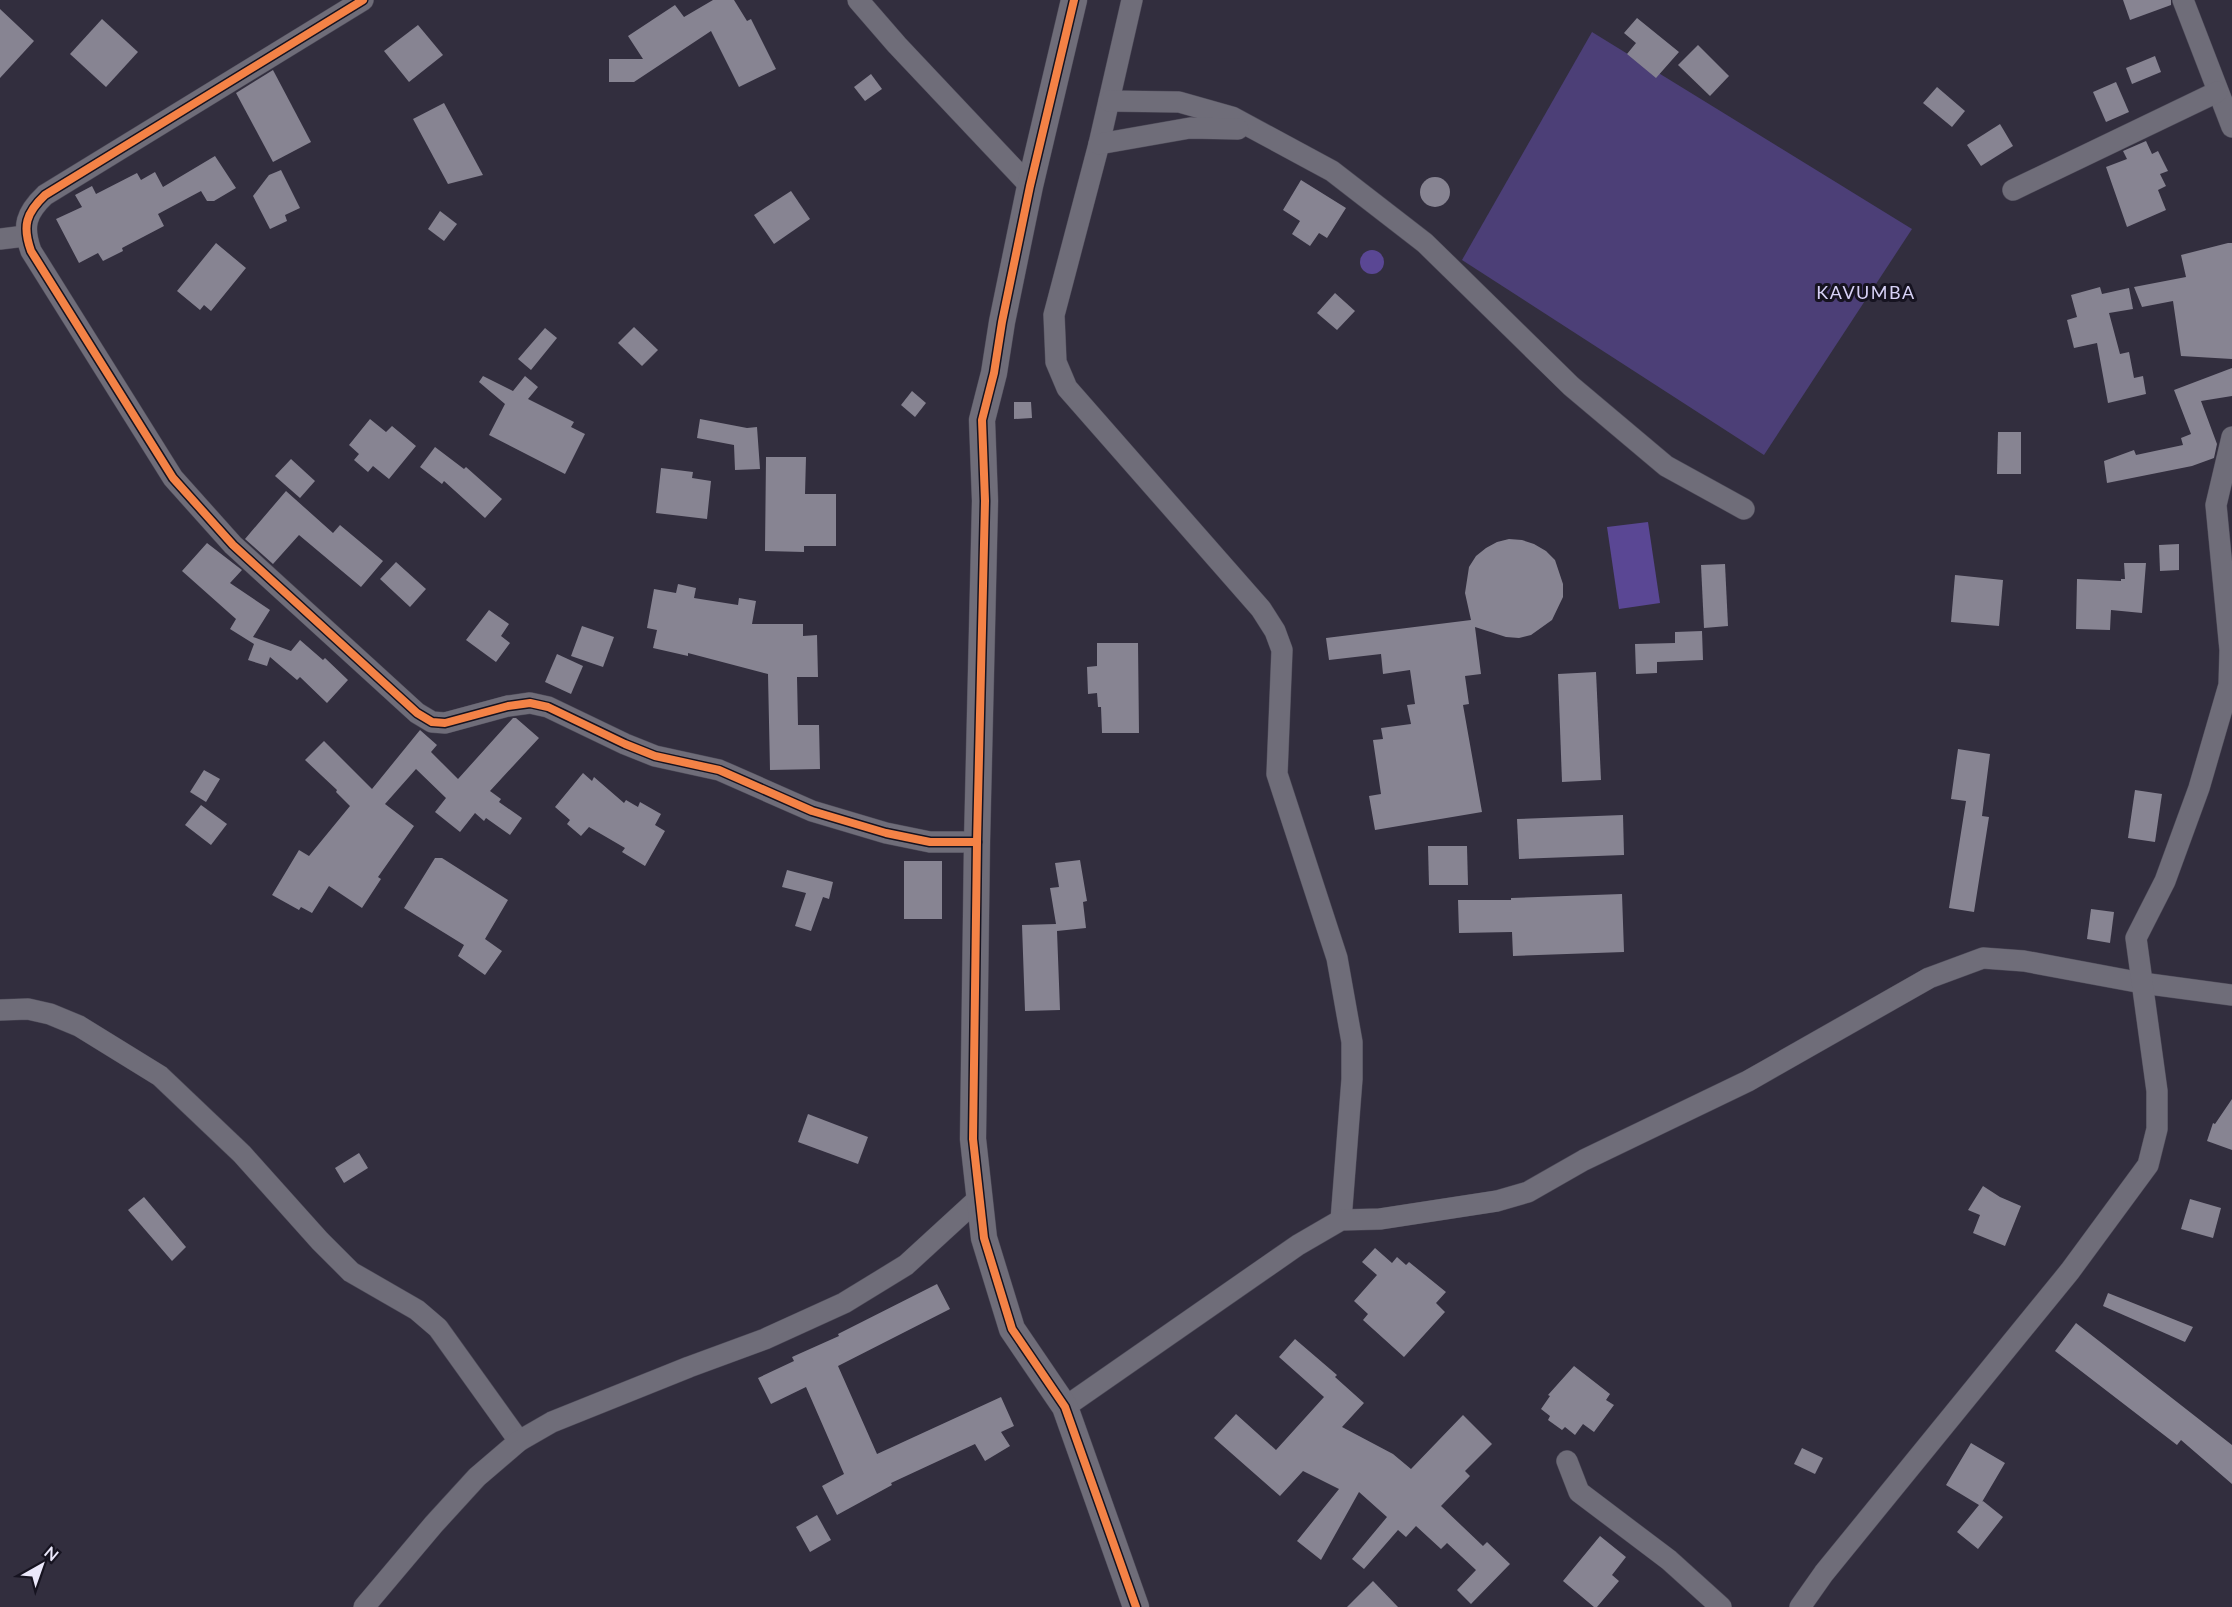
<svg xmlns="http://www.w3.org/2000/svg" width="2232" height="1607" font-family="Lato,sans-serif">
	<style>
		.green { fill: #4c3f77 }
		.water { fill: #5a4794 }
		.building { fill: #878492 }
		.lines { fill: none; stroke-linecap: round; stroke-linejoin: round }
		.minor-casing { stroke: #4d4a58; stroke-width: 22 }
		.tertiary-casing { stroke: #4d4a58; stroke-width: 27 }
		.minor { stroke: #6f6d79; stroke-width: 21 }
		.tertiary { stroke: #6f6d79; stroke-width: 26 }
		.cycleway-casing { stroke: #161320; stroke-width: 11 }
		.cycleway { stroke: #f48246; stroke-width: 8 }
		.labels { text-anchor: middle; stroke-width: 6; stroke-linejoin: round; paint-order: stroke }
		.quarter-label { font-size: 18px; letter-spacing: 1.5px; fill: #d7d1f6; stroke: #161320 }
	</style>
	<rect width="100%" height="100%" fill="#322e3e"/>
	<path class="green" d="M1592,32L1912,229L1764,455L1462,260Z"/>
	<g class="water">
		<circle cx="1372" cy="262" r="12"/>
		<path d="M1648,522L1660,603L1619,609L1607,527Z"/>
	</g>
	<g class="building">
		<path d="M713,0H734L747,21L751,19L776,69L739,87L711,31L634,82H609V59H643L628,36L675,5L684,17Z"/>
		<path d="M2123,0H2171V5L2130,20Z"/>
		<path d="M0,9L34,41L0,78Z"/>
		<path d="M1637,18L1679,52L1656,78L1627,54L1636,43L1624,33Z"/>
		<path d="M102,19L138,52L106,87L70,54Z"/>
		<path d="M418,25L443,55L409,82L384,51Z"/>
		<path d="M1698,45L1729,76L1710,96L1678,65Z"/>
		<path d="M2155,56L2161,72L2132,84L2126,68Z"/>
		<path d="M273,70L311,142L273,162L236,93Z"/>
		<path d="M871,74L882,89L865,101L854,87Z"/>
		<path d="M2116,82L2129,112L2106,122L2093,92Z"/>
		<path d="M1937,87L1965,111L1952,127L1923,103Z"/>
		<path d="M444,103L483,175L448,184L413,119Z"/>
		<path d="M2000,124L2013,146L1981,166L1967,145Z"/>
		<path d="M2146,141L2152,154L2158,151L2168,171L2160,174L2166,186L2158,190L2166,210L2127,227L2106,167L2127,159L2123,151Z"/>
		<path d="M215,156L236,188L214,201H207L201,191L158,214L164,226L122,248L123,251L103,261L98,253L79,263L56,219L82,207L75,195L92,186L96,194L137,173L141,180L155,172L163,187Z"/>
		<path d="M281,170L300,208L285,215L287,221L270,229L253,196L269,175Z"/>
		<circle cx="1435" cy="192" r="15"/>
		<path d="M1301,180L1346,208L1327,238L1319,233L1310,246L1292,234L1300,221L1283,210Z"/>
		<path d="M791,191L810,219L774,244L754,215Z"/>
		<path d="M440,211L457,224L444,241L428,229Z"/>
		<path d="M216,243L246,268L211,311L204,305L200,310L177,291Z"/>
		<path d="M2228,243H2232V359L2181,356L2173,301L2142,307L2134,287L2186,277L2181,255Z"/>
		<path d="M2100,287L2102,294L2129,288L2133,309L2109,313L2120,354L2129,352L2134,378L2143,376L2146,394L2108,403L2097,343L2074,348L2067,320L2077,317L2071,295Z"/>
		<path d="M1335,293L1355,311L1337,330L1317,313Z"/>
		<path d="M634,327L658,350L642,366L618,343Z"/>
		<path d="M545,328L557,338L531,370L518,359Z"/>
		<path d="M2232,368V396L2201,401L2217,444L2214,458L2192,466L2107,483L2104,461L2134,450L2136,455L2183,445L2181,438L2191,434L2174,390Z"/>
		<path d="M483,376L513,391L525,376L538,387L528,399L574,422L571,427L585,434L565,474L489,435L505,404L479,382Z"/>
		<path d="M912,391L926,403L915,417L901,405Z"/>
		<path d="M1014,402H1031L1032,418L1014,419Z"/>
		<path d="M370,419L386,432L392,426L416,446L389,479L373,466L368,472L354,460L359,454L349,445Z"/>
		<path d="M700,419L747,428L757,427L760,469L735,470L734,445L697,438Z"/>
		<path d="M1998,432H2021V474H1997Z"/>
		<path d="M435,447L464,469L466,467L502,499L485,518L444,481L442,484L420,467Z"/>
		<path d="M766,457H806L805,494H836V546H804V552L765,551Z"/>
		<path d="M291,459L315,481L300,498L275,476Z"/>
		<path d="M661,468L693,472L692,478L711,481L707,519L656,513Z"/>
		<path d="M286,491L333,533L340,525L383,561L361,587L299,535L273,564L245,539Z"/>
		<path d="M1509,539L1522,540L1534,544L1546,551L1555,560L1563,584V597L1552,620L1531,635L1519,638L1506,637L1475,627L1481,674L1465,676L1469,704L1463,705L1482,812L1375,830L1369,796L1381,794L1373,740L1383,739L1381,728L1411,724L1407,705L1415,704L1410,670L1383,674L1381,654L1329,660L1326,638L1471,620L1465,593L1469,567L1476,556L1486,548L1497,542Z"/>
		<path d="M207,543L242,570L230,583L270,610L253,637L291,651L300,640L323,660L325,658L348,680L327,703L300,677L297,680L270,657L267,666L248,660L254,644L230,629L236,619L182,571Z"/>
		<path d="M2179,544V570L2160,571L2159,545Z"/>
		<path d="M396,562L426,589L410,607L380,579Z"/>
		<path d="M2124,563H2146L2142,613L2111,610L2110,630L2076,629L2077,579L2121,581V579H2125Z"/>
		<path d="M1725,564L1728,626L1704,628L1701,565Z"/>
		<path d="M1955,575L2003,580L1999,626L1951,622Z"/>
		<path d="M678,584L696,588L694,598L738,605L739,598L756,601L752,624H803V636L817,635L818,677H797L798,725H819L820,769L770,770L768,674L688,653V656L653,648L657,630L647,628L654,589L676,593Z"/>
		<path d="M489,610L509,624L501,636L510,643L496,662L466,640Z"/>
		<path d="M582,626L614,637L603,667L571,656Z"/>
		<path d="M1702,631L1703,660L1657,662V673L1636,674L1635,644L1675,643V632Z"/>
		<path d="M1097,643H1138L1139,733H1102L1101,707H1098L1097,693L1088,694L1087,667L1097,666Z"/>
		<path d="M557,654L583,666L571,694L545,682Z"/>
		<path d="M1596,672L1601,780L1562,782L1558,674Z"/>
		<path d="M513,718H516L539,738L490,791L501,799L499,802L522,818L510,835L486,818L484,821L475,813L460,832L435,812L446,798L416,769L385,804L414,826L378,877L381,879L362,908L329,886L312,913L301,907L299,910L272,895L299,850L309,856L350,806L336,792L337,790L305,760L324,741L372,789L420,730L437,745L431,752L458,779Z"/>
		<path d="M1958,749L1990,754L1982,816L1989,817L1974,912L1949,908L1966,801L1951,799Z"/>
		<path d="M204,770L220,779L206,802L190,792Z"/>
		<path d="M583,773L592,781L594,777L624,803L626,800L638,807L640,802L661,814L655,825L665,831L645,866L622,852L625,848L589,827L581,836L567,824L570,820L555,807Z"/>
		<path d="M2135,790L2162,794L2155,842L2128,838Z"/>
		<path d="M201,805L227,824L211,845L185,825Z"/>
		<path d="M1623,815L1624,855L1519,859L1517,819Z"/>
		<path d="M1428,846H1467L1468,885H1429Z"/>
		<path d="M435,858H442L508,900L485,939L502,951L485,975L458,956L464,945L404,908Z"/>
		<path d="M1080,860L1087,901L1083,902L1086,928L1057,931L1060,1010L1025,1011L1022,925L1056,924L1050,888L1059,887L1055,863Z"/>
		<rect x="904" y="861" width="38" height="58"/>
		<path d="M787,870L833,882L829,899L823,897L811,931L795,926L806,893L782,887Z"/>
		<path d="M1622,894L1624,952L1513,956L1512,932L1459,933L1458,900H1511V898Z"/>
		<path d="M2091,909L2114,912L2110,943L2087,939Z"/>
		<path d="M2232,1099V1150L2207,1141L2213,1123L2215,1124Z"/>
		<path d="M808,1114L868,1137L858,1164L798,1142Z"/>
		<path d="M359,1153L368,1168L344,1183L335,1168Z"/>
		<path d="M1983,1186L2000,1197L2021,1206L2005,1246L1973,1233L1980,1215L1968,1210Z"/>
		<path d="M144,1197L186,1247L172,1261L128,1210Z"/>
		<path d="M2190,1199L2221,1208L2213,1238L2181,1229Z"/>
		<path d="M1375,1248L1392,1263L1397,1257L1406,1265L1409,1262L1446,1292L1436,1303L1445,1312L1404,1357L1363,1320L1368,1314L1354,1301L1377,1275L1362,1262Z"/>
		<path d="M937,1284L950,1309L838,1366L877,1454L1001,1397L1014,1426L1001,1432L1010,1446L985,1461L975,1444L891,1483L892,1485L837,1515L822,1486L844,1474L806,1387L771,1404L758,1378L794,1361L792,1357L839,1336L838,1334Z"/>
		<path d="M2108,1293L2193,1327L2185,1342L2103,1306Z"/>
		<path d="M2076,1323L2232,1445V1484L2181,1440L2177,1445L2055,1351Z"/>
		<path d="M1295,1339L1337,1375L1335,1377L1364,1403L1342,1427L1393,1454L1411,1469L1463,1415L1492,1444L1465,1471L1470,1476L1441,1506L1483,1546L1487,1542L1510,1564L1471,1604L1457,1590L1476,1570L1447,1543L1441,1549L1416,1526L1406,1537L1398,1530L1364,1569L1352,1559L1387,1517L1359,1492L1321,1560L1297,1541L1339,1489L1303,1471L1280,1496L1214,1438L1236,1414L1276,1450L1324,1397L1279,1357Z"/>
		<path d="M1574,1366L1610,1394L1606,1400L1614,1405L1594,1432L1583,1424L1575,1435L1565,1427L1562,1430L1548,1420L1550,1416L1541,1409L1550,1396L1548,1395Z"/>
		<path d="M1971,1443L2005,1463L1982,1502L1983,1501L2003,1517L1978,1549L1957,1532L1979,1505L1946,1485Z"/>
		<path d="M1802,1448L1823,1458L1815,1474L1794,1464Z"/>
		<path d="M817,1515L831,1540L810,1552L796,1527Z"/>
		<path d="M1600,1536L1626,1557L1612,1575L1619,1581L1597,1607H1594L1563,1581Z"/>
		<path d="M1373,1581L1398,1607H1347Z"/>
	</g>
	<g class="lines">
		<g class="minor-casing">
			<g id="minor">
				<path d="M363,0L45,195C26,213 22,226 31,251L173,478L233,545L417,713L432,722L445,723L508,706L530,703L548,707L625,744L655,756L719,770L812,811L886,833L930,842H977"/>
				<path d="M858,0L897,45L1030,186"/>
				<path d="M1132,0L1099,144L1054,315L1056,362L1067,388L1261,609L1275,631L1282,650L1277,774L1337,958L1352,1042V1079L1341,1220"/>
				<path d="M2183,0L2232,127"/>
				<path d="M1109,101L1179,102L1232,117L1332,171L1425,243L1571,386L1666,466L1744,509"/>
				<path d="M1099,144L1190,128L1238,129"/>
				<path d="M2013,190L2217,92"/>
				<path d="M0,239L25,236"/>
				<path d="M0,1010L28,1009L50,1014L79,1026L160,1076L242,1154L320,1241L351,1272L417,1310L438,1328L519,1441"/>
				<path d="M1065,1407L1298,1245L1341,1220L1380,1219L1497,1201L1528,1192L1584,1160L1748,1081L1929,978L1983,958L2024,961L2142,983L2232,995"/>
				<path d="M1567,1461L1579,1492L1669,1560L1721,1607"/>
				<path d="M364,1607L434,1524L477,1477L519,1441L552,1422L689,1367L765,1339L844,1303L906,1265L978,1199"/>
				<path d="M1800,1607L1824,1573L2070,1271L2148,1165L2157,1129V1091L2136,938L2165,881L2199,788L2229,685L2230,650L2216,505L2232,437"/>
			</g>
		</g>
		<g class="tertiary-casing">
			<path id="tertiary" d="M1074,0L1030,186L1002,322L994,373L982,420L985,501L977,842L973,1139L984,1238L1012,1329L1065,1407L1136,1607"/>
		</g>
		<use href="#minor" class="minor"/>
		<use href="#tertiary" class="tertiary"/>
		<g class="cycleway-casing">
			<g id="cycleway">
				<path d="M363,0L45,195C26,213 22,226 31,251L173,478L233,545L417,713L432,722L445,723L508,706L530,703L548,707L625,744L655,756L719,770L812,811L886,833L930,842H977"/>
				<path d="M1074,0L1030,186L1002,322L994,373L982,420L985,501L977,842L973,1139L984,1238L1012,1329L1065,1407L1136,1607"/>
			</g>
		</g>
		<use href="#cycleway" class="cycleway"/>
	</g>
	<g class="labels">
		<g class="quarter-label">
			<text x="1866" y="299">KAVUMBA</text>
		</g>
	</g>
	<g transform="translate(42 1565) rotate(40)" stroke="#161320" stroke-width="4.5" paint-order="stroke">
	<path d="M0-4.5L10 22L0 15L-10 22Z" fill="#ebe8fb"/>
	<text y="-9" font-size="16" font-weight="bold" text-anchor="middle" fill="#ebe8fb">N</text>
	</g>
</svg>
